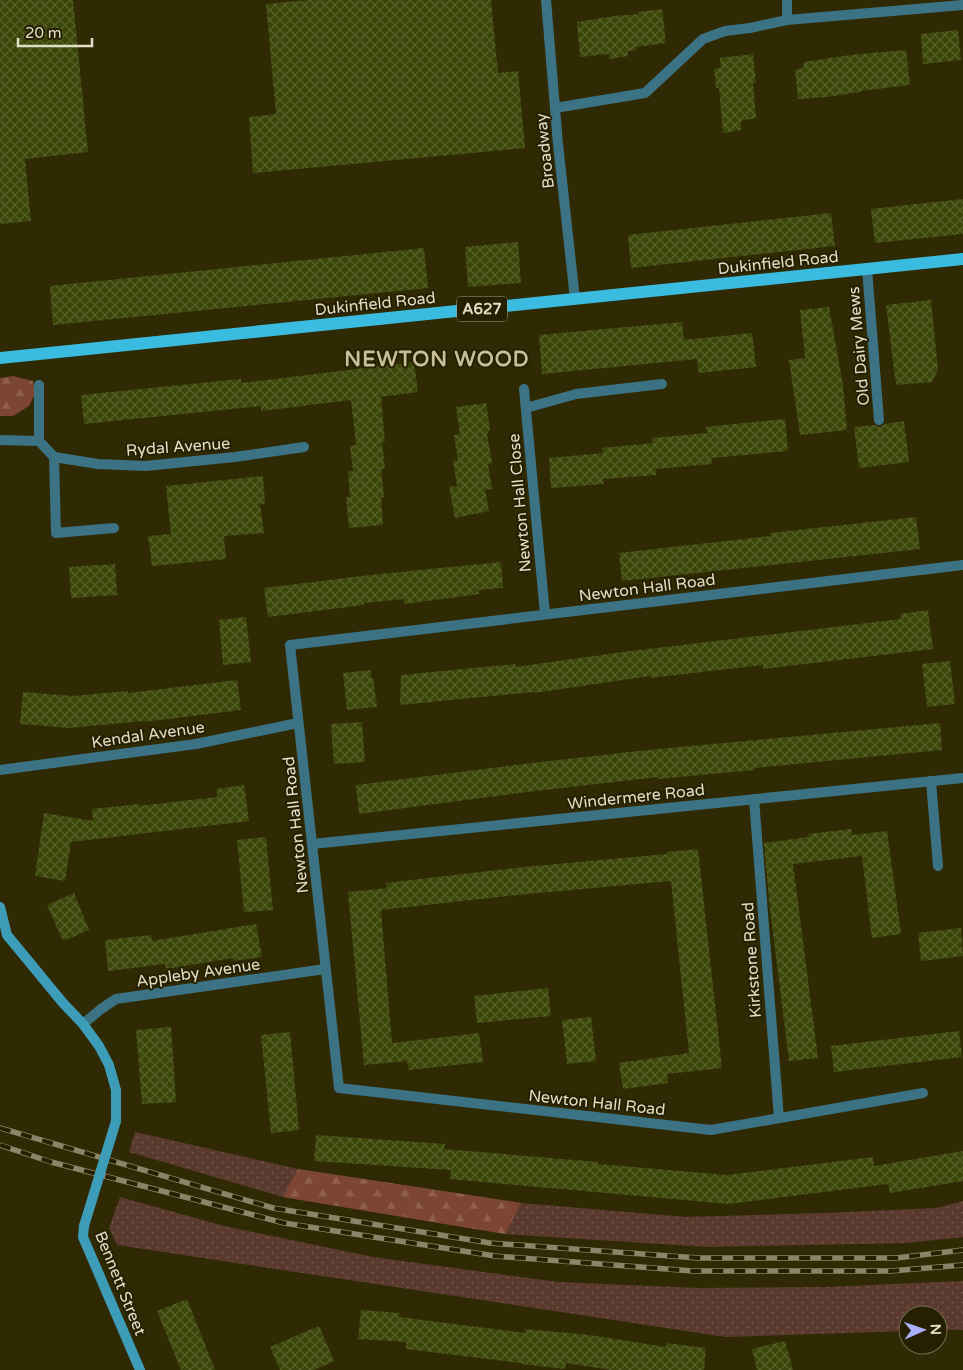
<svg xmlns="http://www.w3.org/2000/svg" width="963" height="1370" font-family="'Varela Round',sans-serif">
	<style>
		.grass { fill: url(#grass-dots) }
		.forest { fill: url(#forest-firs) }
		.building { fill: url(#building-cross-hatch) }
		.lines { fill: none; stroke-linecap: round; stroke-linejoin: round }
		.street { stroke: #3c7384; stroke-width: 10 }
		.secondary { stroke: #3d9db8; stroke-width: 10 }
		.primary { stroke: #39bce0; stroke-width: 12 }
		.rail-casing { stroke: #8a8568; stroke-width: 5.5 }
		.rail { stroke: #262000; stroke-width: 4; stroke-dasharray: 11; stroke-linecap: butt }
		.secondary-bridge { stroke: #3d9db8; stroke-width: 10 }
		.labels { text-anchor: middle; stroke-width: 4; stroke-linejoin: round; paint-order: stroke }
		.shield { fill: #262000; stroke: #a8a48c; stroke-width: 1 }
		.shield-label { font-size: 15px; font-weight: bold; fill: #e0ddc8 }
		.street-label { font-size: 16px; fill: #e0ddc8; stroke: #262000 }
		.district-label { font-size: 21px; font-weight: bold; letter-spacing: 1px; fill: #c6bf97; stroke: #262000 }
	</style>
	<defs>
		<pattern id="grass-dots" width="8" height="8" patternUnits="userSpaceOnUse" patternTransform="scale(1.25)"><rect width="8" height="8" fill="#5a3a2e"/><path d="M2 2h.1M6 6h.1" fill="none" stroke="#71564b" stroke-width="1.8" stroke-linecap="round"/></pattern>
		<pattern id="forest-firs" width="22" height="20" patternUnits="userSpaceOnUse" patternTransform="scale(1.25)"><rect width="22" height="20" fill="#7d4632"/><path d="M5 1l3.5 6h-7zM16 11l3.5 6h-7z" fill="#8f604e"/></pattern>
		<pattern id="building-cross-hatch" width="8" height="8" patternUnits="userSpaceOnUse" patternTransform="scale(1.25)"><rect width="8" height="8" fill="#3b4609"/><path d="M0 0l8 8M0 8l8-8" fill="none" stroke="#57602b"/></pattern>
	</defs>
	<rect width="100%" height="100%" fill="#302a04"/>
	<g class="grass">
		<path d="M135,1132L298,1169L521,1203L687,1217L824,1213L937,1208L963,1201V1237L906,1243L708,1247L505,1234L283,1197L129,1152Z"/>
		<path d="M120,1197L224,1226L373,1257L558,1282L698,1288L826,1287L963,1281V1330H938V1315H908V1331L726,1337L117,1245L109,1228Z"/>
	</g>
	<g class="forest">
		<path d="M13,376L33,381L35,394L29,406L13,416H0V378Z"/>
		<path d="M298,1169L521,1203L505,1234L283,1197Z"/>
	</g>
	<g class="building">
		<path d="M0,0H73L88,152L25,159L31,221L0,224Z"/>
		<path d="M309,0H491L498,73L518,71L525,148L253,173L249,117L276,114L266,4Z"/>
		<path d="M662,9L666,43L636,47V50L628,51V56L609,59V54L580,57L577,22L614,16L639,14L638,12Z"/>
		<path d="M958,30L961,60L923,64L921,34Z"/>
		<path d="M906,50L910,85L860,91V92L826,97L798,99L795,70L803,68L804,62L850,55Z"/>
		<path d="M753,54L756,83H753L756,118L741,121V130L723,133L719,88H716L714,69L721,68L720,58Z"/>
		<path d="M963,199V234L875,243L871,209Z"/>
		<path d="M831,213L835,246L631,268L628,235Z"/>
		<path d="M518,242L521,283L468,287L465,247Z"/>
		<path d="M424,248L428,288L53,325L50,286Z"/>
		<path d="M931,300L938,370L932,382L896,385L886,305Z"/>
		<path d="M829,307L843,385L847,430L800,435L789,360L805,358L800,310Z"/>
		<path d="M682,322L684,340L752,333L756,367L699,373L697,359L542,374L539,335Z"/>
		<path d="M414,362L418,392L381,397L385,442H382L385,469H381L384,497L381,498L383,525L349,528L346,497H350L348,472L353,471L350,446L356,445L351,400L261,411V406L84,424L81,395L241,379V383Z"/>
		<path d="M486,403L490,429L487,434L492,463L488,464L492,489L485,490L489,511L455,518L449,486L457,487L453,460L458,461L454,435L460,434L456,407Z"/>
		<path d="M785,419L788,451L711,458L712,464L656,469V475L603,479L604,484L551,488L549,458L603,453L602,448L653,443L652,438L708,433L705,427Z"/>
		<path d="M904,421L909,462L859,468L854,427L874,425L880,427L885,424Z"/>
		<path d="M263,476L265,504H260L264,533L224,536L226,559L152,566L148,536L171,534L166,486Z"/>
		<path d="M916,517L920,549L622,581L619,553L770,536V533Z"/>
		<path d="M501,562L503,588L478,590L480,594L404,604V599L364,603V605L268,617L264,588L370,575Z"/>
		<path d="M115,564L117,595L71,598L69,567Z"/>
		<path d="M928,610L933,649L763,669V665L650,678V676L534,693V692L400,705L401,675L515,664L516,667L623,652L901,619L900,614Z"/>
		<path d="M246,617L251,662L223,665L219,620Z"/>
		<path d="M950,661L955,704L927,707L922,664Z"/>
		<path d="M371,670V678H373L377,707L347,710L343,673Z"/>
		<path d="M237,680L241,710L144,722L143,721L69,728L20,724L23,692L72,696L128,691V693Z"/>
		<path d="M362,722L365,762L334,764L331,724Z"/>
		<path d="M940,723L942,750L754,768L755,770L658,779V777L527,792L359,814L356,785L541,762L638,751Z"/>
		<path d="M244,785L249,821L71,842L65,881L35,876L44,813L93,821L92,809L139,804V806L217,797V789Z"/>
		<path d="M851,829L852,835L887,831L901,934L872,938L862,856L793,864L818,1058L789,1061L769,900L764,843L809,837L808,834Z"/>
		<path d="M266,837L273,910L244,912L237,840Z"/>
		<path d="M698,849L722,1068L667,1074L668,1083L623,1089L619,1063L689,1053L671,881L527,894L381,910L392,1043L479,1033L483,1062L409,1070L407,1061L364,1065L348,892L387,888L386,883L524,867L667,854V852Z"/>
		<path d="M74,893L89,930L63,941L47,905Z"/>
		<path d="M256,924L262,957L233,961V958L166,969L165,964L108,971L105,940L151,935L152,941Z"/>
		<path d="M961,928L963,956L921,961L918,933Z"/>
		<path d="M548,988L551,1016L477,1023L474,996Z"/>
		<path d="M591,1017L596,1061L567,1064L562,1020Z"/>
		<path d="M171,1027L176,1102L142,1104L136,1030Z"/>
		<path d="M959,1031L962,1057L834,1072L831,1046Z"/>
		<path d="M290,1032L299,1130L271,1133L261,1035Z"/>
		<path d="M316,1135L445,1144L444,1149L598,1162V1164L727,1175L873,1157L874,1166L963,1151V1181L890,1193L888,1184L729,1204L450,1179L451,1170L314,1161Z"/>
		<path d="M187,1299L215,1370H181L157,1311Z"/>
		<path d="M361,1310L400,1313L399,1317L525,1333V1329L590,1335L666,1347L667,1343L706,1348L704,1370H611L566,1363L565,1369L521,1364V1363L406,1349V1342L358,1339Z"/>
		<path d="M319,1326L334,1361L314,1370H280L270,1347Z"/>
		<path d="M785,1341L793,1370H757L752,1349Z"/>
	</g>
	<g class="lines">
		<g class="street">
			<path d="M546,0L558,144L575,299"/>
			<path d="M787,0V20"/>
			<path d="M555,108L645,93L703,39L725,31L750,28L787,20L963,5"/>
			<path d="M867,269L879,420"/>
			<path d="M39,385V441L54,457L56,533L114,528"/>
			<path d="M524,389L545,614"/>
			<path d="M526,408L576,394L662,384"/>
			<path d="M0,440L39,441"/>
			<path d="M54,457L98,464L145,466L235,457L304,447"/>
			<path d="M0,770L196,744L298,723"/>
			<path d="M931,781L938,866"/>
			<path d="M754,799L779,1118"/>
			<path d="M312,844L963,778"/>
			<path d="M83,1024L101,1009L116,999L325,969"/>
			<path d="M923,1093L711,1130L339,1088L290,645L963,565"/>
		</g>
		<g class="secondary">
			<path d="M0,907L7,935L63,1003L83,1024L99,1046L109,1065L116,1090V1121"/>
			<path d="M84,1226L83,1237L140,1370"/>
		</g>
		<path class="primary" d="M0,358L963,259"/>
		<g class="rail-casing">
			<g id="rail">
				<path d="M0,1128L273,1208L490,1243L698,1258H896L963,1250"/>
				<path d="M0,1145L51,1162L284,1223L495,1256L693,1271H891L963,1265"/>
			</g>
		</g>
		<use href="#rail" class="rail"/>
		<path class="secondary-bridge" d="M84,1226L116,1121"/>
	</g>
	<g class="labels">
		<rect class="shield" x="457" y="296.5" width="50" height="25" rx="4"/>
		<g class="shield-label">
			<text x="482" y="314">A627</text>
		</g>
		<g class="street-label">
			<text transform="translate(544 151) rotate(-96)" y="6">Broadway</text>
			<text transform="translate(778 262) rotate(-6)" y="6">Dukinfield Road</text>
			<text transform="translate(375 303) rotate(-6)" y="6">Dukinfield Road</text>
			<text transform="translate(858 346) rotate(-95)" y="6">Old Dairy Mews</text>
			<text transform="translate(178 446) rotate(-4)" y="6">Rydal Avenue</text>
			<text transform="translate(519 503) rotate(-95)" y="6">Newton Hall Close</text>
			<text transform="translate(647 587) rotate(-7)" y="6">Newton Hall Road</text>
			<text transform="translate(148 734) rotate(-8)" y="6">Kendal Avenue</text>
			<text transform="translate(636 796) rotate(-6)" y="6">Windermere Road</text>
			<text transform="translate(295 825) rotate(-96)" y="6">Newton Hall Road</text>
			<text transform="translate(751 960) rotate(-94)" y="6">Kirkstone Road</text>
			<text transform="translate(198 972) rotate(-8)" y="6">Appleby Avenue</text>
			<text transform="translate(597 1102) rotate(6)" y="6">Newton Hall Road</text>
			<text transform="translate(121 1283) rotate(68)" y="6">Bennett Street</text>
		</g>
		<g class="district-label">
			<text x="437" y="366">NEWTON WOOD</text>
		</g>
	</g>
	<g transform="translate(923 1330) rotate(88)"><circle r="24" fill="#262000" stroke="#706c50"/>
	<path d="M0-4L9 19L0 12L-9 19Z" fill="#aab0fb"/>
	<text y="-8" font-size="14" font-weight="bold" text-anchor="middle" fill="#e0ddc8">N</text>
	</g>
	<path d="M18 38v8h74v-8" fill="none" stroke="#e0ddc8" stroke-width="2.5"/>
	<text x="25" y="38" font-size="15" fill="#e0ddc8" stroke="#262000" stroke-width="4" paint-order="stroke">20 m</text>
</svg>
